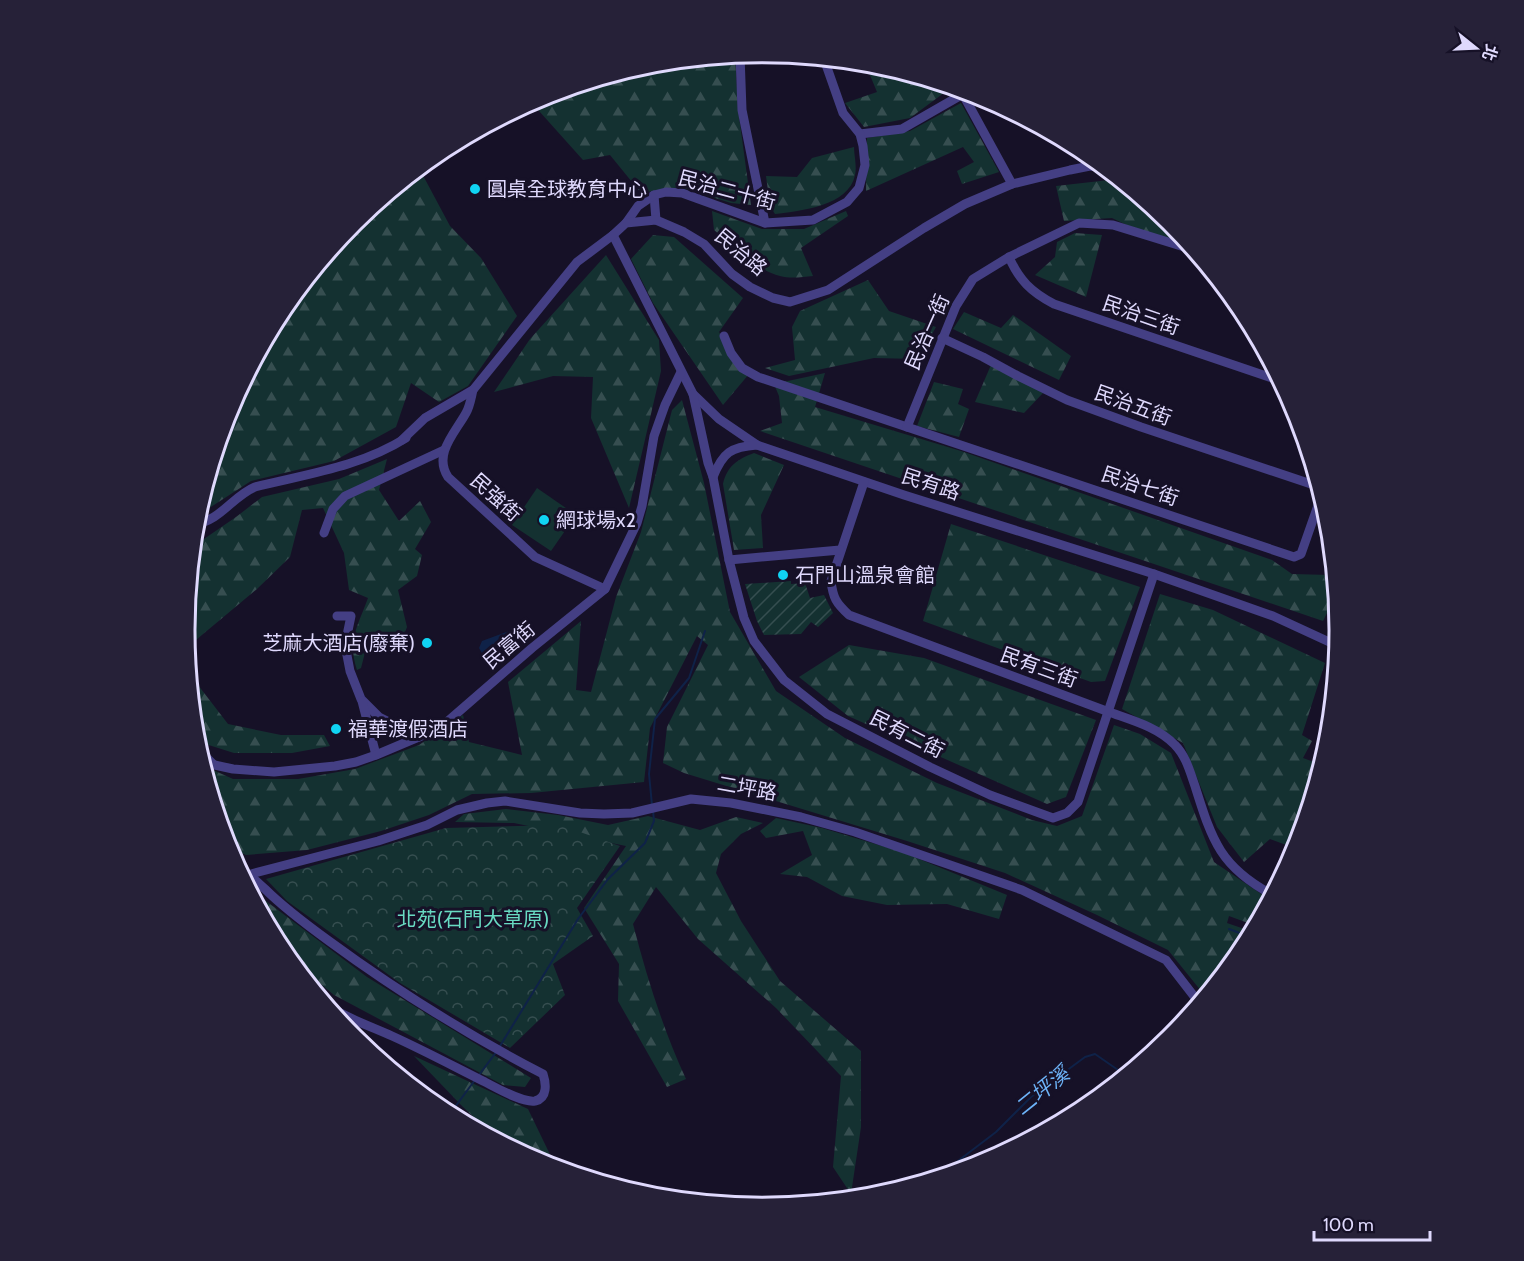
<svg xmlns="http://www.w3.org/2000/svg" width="1524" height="1261" font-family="Cabin,'Noto Sans TC',sans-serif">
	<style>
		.forest { fill: url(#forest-firs) }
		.park { fill: url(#park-crowns) }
		.garden { fill: url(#garden-furrows) }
		.pitch { fill: #143131 }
		.water { fill: #0f2248 }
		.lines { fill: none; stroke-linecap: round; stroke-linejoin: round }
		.stream { stroke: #0f2248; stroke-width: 2 }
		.minor { stroke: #443f84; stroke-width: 9 }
		.poi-dot { fill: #10d4f3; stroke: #161127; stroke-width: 2 }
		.labels { text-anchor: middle; stroke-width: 6; stroke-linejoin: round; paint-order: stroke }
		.poi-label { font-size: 20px; fill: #dfd9fd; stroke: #161127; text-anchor: start }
		.street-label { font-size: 20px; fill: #dfd9fd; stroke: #161127 }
		.park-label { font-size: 20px; fill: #68dac2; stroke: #161127 }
		.water-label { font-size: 21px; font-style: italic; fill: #6db3f8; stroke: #161127 }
		.rim { fill: none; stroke: #dfd9fd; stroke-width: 3 }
	</style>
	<defs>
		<pattern id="forest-firs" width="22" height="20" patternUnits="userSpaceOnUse" patternTransform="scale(1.5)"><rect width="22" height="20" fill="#143131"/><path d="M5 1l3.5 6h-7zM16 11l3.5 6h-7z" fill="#364e50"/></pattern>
		<pattern id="park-crowns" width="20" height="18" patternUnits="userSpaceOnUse" patternTransform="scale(1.5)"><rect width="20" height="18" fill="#143131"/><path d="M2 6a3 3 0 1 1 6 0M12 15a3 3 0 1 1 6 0" fill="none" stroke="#364e50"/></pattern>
		<pattern id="garden-furrows" width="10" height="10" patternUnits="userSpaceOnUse" patternTransform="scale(1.5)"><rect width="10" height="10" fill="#143131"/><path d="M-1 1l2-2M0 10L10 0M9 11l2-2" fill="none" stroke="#364e50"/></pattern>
	</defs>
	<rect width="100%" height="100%" fill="#161127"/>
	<g class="forest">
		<path d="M735,55L738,109L751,205L731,203L680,187L641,193L610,155L583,160L531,102L541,96L650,64Z"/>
		<path d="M865,63L875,64L952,87L910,118L864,127L845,103L877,92Z"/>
		<path d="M961,103L999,172L962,184L957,171L974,162L963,147L866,191L867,138L910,131Z"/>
		<path d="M854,147C854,155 857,167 855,175C849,206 800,211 775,214L770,206L766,176L797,177L812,158Z"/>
		<path d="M419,168L450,226L481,258L517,316L468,386L439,402L411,383L396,427L334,461L251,481L200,514L197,512L228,409L282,309L354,222Z"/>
		<path d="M1118,179L1171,222L1189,244L1133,228L1112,218L1064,221L1056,186Z"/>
		<path d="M712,211L762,229H804L846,211L848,216L801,248L813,276C802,277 791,279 780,276C759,272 731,244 714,230Z"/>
		<path d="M1075,233L1102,235L1086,297L1035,275L1055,257L1057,242Z"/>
		<path d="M653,235L674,237L743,298L719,332L749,374L723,405L653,303L631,259Z"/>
		<path d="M606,255L659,340L661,371L629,508L591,418L593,377L553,376L494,392L530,339Z"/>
		<path d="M868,280L889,311L936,327L918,359L874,358L789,376L765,368L795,360L792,327L800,311Z"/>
		<path d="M964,312L1001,328L1013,315L1071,356L1059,380L953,329Z"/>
		<path d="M991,365L1043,393L1024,413L975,402Z"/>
		<path d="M825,373L815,407L961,451L1272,560L1292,574L1329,575L1333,562L1337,597H1335L1323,621L760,431L782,423L779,396L774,384Z"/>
		<path d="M934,382L963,389L958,404L969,409L959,437L917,426Z"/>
		<path d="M682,400L704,483L730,612L776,691L845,738L937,783L1032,820L1057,826L1082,816L1114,725L1140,734L1171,753L1214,862L1270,900L1256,926L1229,916L1227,923L1253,932L1242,952L1206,997L1168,950L1097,915L1005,873L907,841L684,773L663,763L667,727L708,645L697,636L650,728L644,782L531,793L472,794L429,815L381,831L307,850L246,855L226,846L202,765L233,779H298L355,769L419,745L463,715L469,742L522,755L508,682L581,621L576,690L591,692L616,597L641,532L672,410Z"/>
		<path d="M754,453L784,465L761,515L763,548L734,550L723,484C727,466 738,459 754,453Z"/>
		<path d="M387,459L379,490L399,521L420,501L431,522L415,549L422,555L417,576L398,590L407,627L401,642L368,641L361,668L357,670C347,640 358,626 368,598L349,590L344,553L323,508L302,510L290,557L257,589L190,645L187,656L184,630L193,539L201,541L236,517L262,497L339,479Z"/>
		<path d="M951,524L1140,587L1105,681L1091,682L923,621Z"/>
		<path d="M1160,594L1213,610L1325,663L1302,735L1312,741L1303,758L1322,765L1297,849L1270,839L1244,862L1217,827L1183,743L1122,709Z"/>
		<path d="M849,645L924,658L1096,720L1066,797L1047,804L848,716L799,677Z"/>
		<path d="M188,672L228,724L281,735H324L330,746L292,753H234L196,741Z"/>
		<path d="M506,809L558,815L608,825L648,816L700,830L736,817L763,823L741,834L721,854L716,873L741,921L780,981L861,1051V1127L851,1194L833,1167L841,1076L776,1008L698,939L656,887L633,924C647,978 663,1029 686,1079L667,1087L618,1001L619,964L584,908L626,846L514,823L455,822L464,814Z"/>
		<path d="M776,818L822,828L902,852L1007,895L999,919L947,904L887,905L842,896L807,877L780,874L812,855L803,831L766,838L760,831Z"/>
		<path d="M246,886L367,977L531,1078L525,1087L503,1085L334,995L281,951Z"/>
		<path d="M414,1056L528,1109L557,1169L540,1164L501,1143L462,1106Z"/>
	</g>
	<path class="park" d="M560,825L620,846L577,908L593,936L553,964L565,995L510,1048L400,983L287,901L266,879L446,828Z"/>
	<path class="garden" d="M791,581V584L805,583L810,598L824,595L833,613L818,627L811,622L801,634L764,635L757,621L745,584Z"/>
	<path class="pitch" d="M537,488L576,515L551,551L512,525Z"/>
	<path class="water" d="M509,631L514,642L498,649L492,661L484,657L479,648L482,641Z"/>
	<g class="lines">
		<g class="stream">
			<path d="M652,805L649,774L655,719L689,678L705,631"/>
			<path d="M1229,929L1250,937"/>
			<path d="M500,1046L578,919L608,879L645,843L654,821L653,810"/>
			<path d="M479,1075L497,1051"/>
			<path d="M449,1115L475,1080"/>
			<path d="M933,1180L996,1132L1031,1097L1085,1057L1095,1054L1118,1070L1129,1074"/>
		</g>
		<g class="minor">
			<path d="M740,55L742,110L765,223"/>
			<path d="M960,89L1012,184"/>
			<path d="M860,134L902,129L963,94"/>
			<path d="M654,195L656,220"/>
			<path d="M626,223L638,206L654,195L666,192L682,193L765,223L813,220L847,202L859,188L865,165L863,146L860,134L843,113L824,59"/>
			<path d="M613,235L693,394L719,419L757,445L904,495L1154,574L1273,616L1338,646"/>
			<path d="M1009,257C1019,280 1031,292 1054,304L1281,381"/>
			<path d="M724,336L731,353L742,368L758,377L907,427L956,306L973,279L1009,257L1079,223L1113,225L1194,250"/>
			<path d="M942,338L983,357L1018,376L1067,400L1141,427L1320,487"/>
			<path d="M473,390C471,398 470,406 466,413C455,433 433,454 448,477L535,557L605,589"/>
			<path d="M693,394L708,463L713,477L729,560L744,618L754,641L784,680L827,714L930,767L990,795L1053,818L1067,813L1078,802L1154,574"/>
			<path d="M907,427L1294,557L1301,554L1322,494"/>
			<path d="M402,440L425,418L473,390L577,262L613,235L626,223L656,220L684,232L704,244L732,274L750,287L773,298L790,302L828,290L924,228L965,204L1012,184L1070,170L1090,166L1104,167"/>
			<path d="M713,477C723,452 731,447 757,445"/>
			<path d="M864,482L831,581C833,598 836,603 849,615L1109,712C1131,720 1158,727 1175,745C1186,756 1190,772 1195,786C1212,840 1220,867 1273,895"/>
			<path d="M195,524C220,521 233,496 255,487C307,474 360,467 406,438"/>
			<path d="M324,533L333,509L345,496L444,450"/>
			<path d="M729,560L840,550"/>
			<path d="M337,616H351L345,645L350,671L361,699L379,717L419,737"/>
			<path d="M362,701L376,755"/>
			<path d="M197,748L213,764"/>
			<path d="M201,762L233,769L274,772L335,766L356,762L376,755L440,728L532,648L605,589L637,523L642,506L654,436L665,405L681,372"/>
			<path d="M236,867C251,874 253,879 265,889C284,908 307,925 329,941C397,991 468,1035 543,1074C546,1083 548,1098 535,1101C522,1103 495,1087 483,1081C453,1066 423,1050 392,1036C368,1025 342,1017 322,1001"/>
			<path d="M251,874L378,841L427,825L457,810L487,803L505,801L580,813L604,814L632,813L691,799L731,803L801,817L855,832L1022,890L1166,960L1200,1004"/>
		</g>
	</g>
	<g class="poi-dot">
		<circle cx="475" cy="189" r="6"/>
		<circle cx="544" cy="520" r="6"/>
		<circle cx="783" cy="575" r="6"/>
		<circle cx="427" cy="643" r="6"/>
		<circle cx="336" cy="729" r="6"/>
	</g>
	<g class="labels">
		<g class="poi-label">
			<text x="487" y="196">圓桌全球教育中心</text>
			<text x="556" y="527">網球場x2</text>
			<text x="795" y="582">石門山溫泉會館</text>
			<text x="415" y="650" text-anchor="end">芝麻大酒店(廢棄)</text>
			<text x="348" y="736">福華渡假酒店</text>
		</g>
		<g class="street-label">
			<text transform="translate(727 190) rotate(15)" y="7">民治二十街</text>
			<text transform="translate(741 252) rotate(40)" y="7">民治路</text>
			<text transform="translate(1141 315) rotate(19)" y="7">民治三街</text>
			<text transform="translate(927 332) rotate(-66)" y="7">民治一街</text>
			<text transform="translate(1133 405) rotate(20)" y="7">民治五街</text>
			<text transform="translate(931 484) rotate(18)" y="7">民有路</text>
			<text transform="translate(1140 486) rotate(19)" y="7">民治七街</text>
			<text transform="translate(496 497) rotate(42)" y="7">民強街</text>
			<text transform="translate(509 645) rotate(-40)" y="7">民富街</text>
			<text transform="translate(1039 667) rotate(20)" y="7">民有三街</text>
			<text transform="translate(907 734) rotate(27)" y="7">民有二街</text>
			<text transform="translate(747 788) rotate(10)" y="7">二坪路</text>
		</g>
		<g class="park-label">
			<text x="473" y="926">北苑(石門大草原)</text>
		</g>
		<g class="water-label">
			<text transform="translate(1042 1091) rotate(-39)" y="7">二坪溪</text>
		</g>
	</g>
	<path d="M0 0H1524V1261H0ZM195 630a567 567 0 1 1 1134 0a567 567 0 1 1-1134 0Z" fill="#262138" fill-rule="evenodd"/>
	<path class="rim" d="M195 630a567 567 0 1 1 1134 0a567 567 0 1 1-1134 0Z"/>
	<g transform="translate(1476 48) rotate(108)" stroke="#161127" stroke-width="4.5" paint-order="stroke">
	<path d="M0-4.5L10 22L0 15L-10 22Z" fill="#dfd9fd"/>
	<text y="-9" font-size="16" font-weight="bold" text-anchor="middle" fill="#dfd9fd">北</text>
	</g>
	<path d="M1314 1231v9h116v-9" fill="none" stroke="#dfd9fd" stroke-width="3"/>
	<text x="1323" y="1231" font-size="18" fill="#dfd9fd" stroke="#161127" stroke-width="4.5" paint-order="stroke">100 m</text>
</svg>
